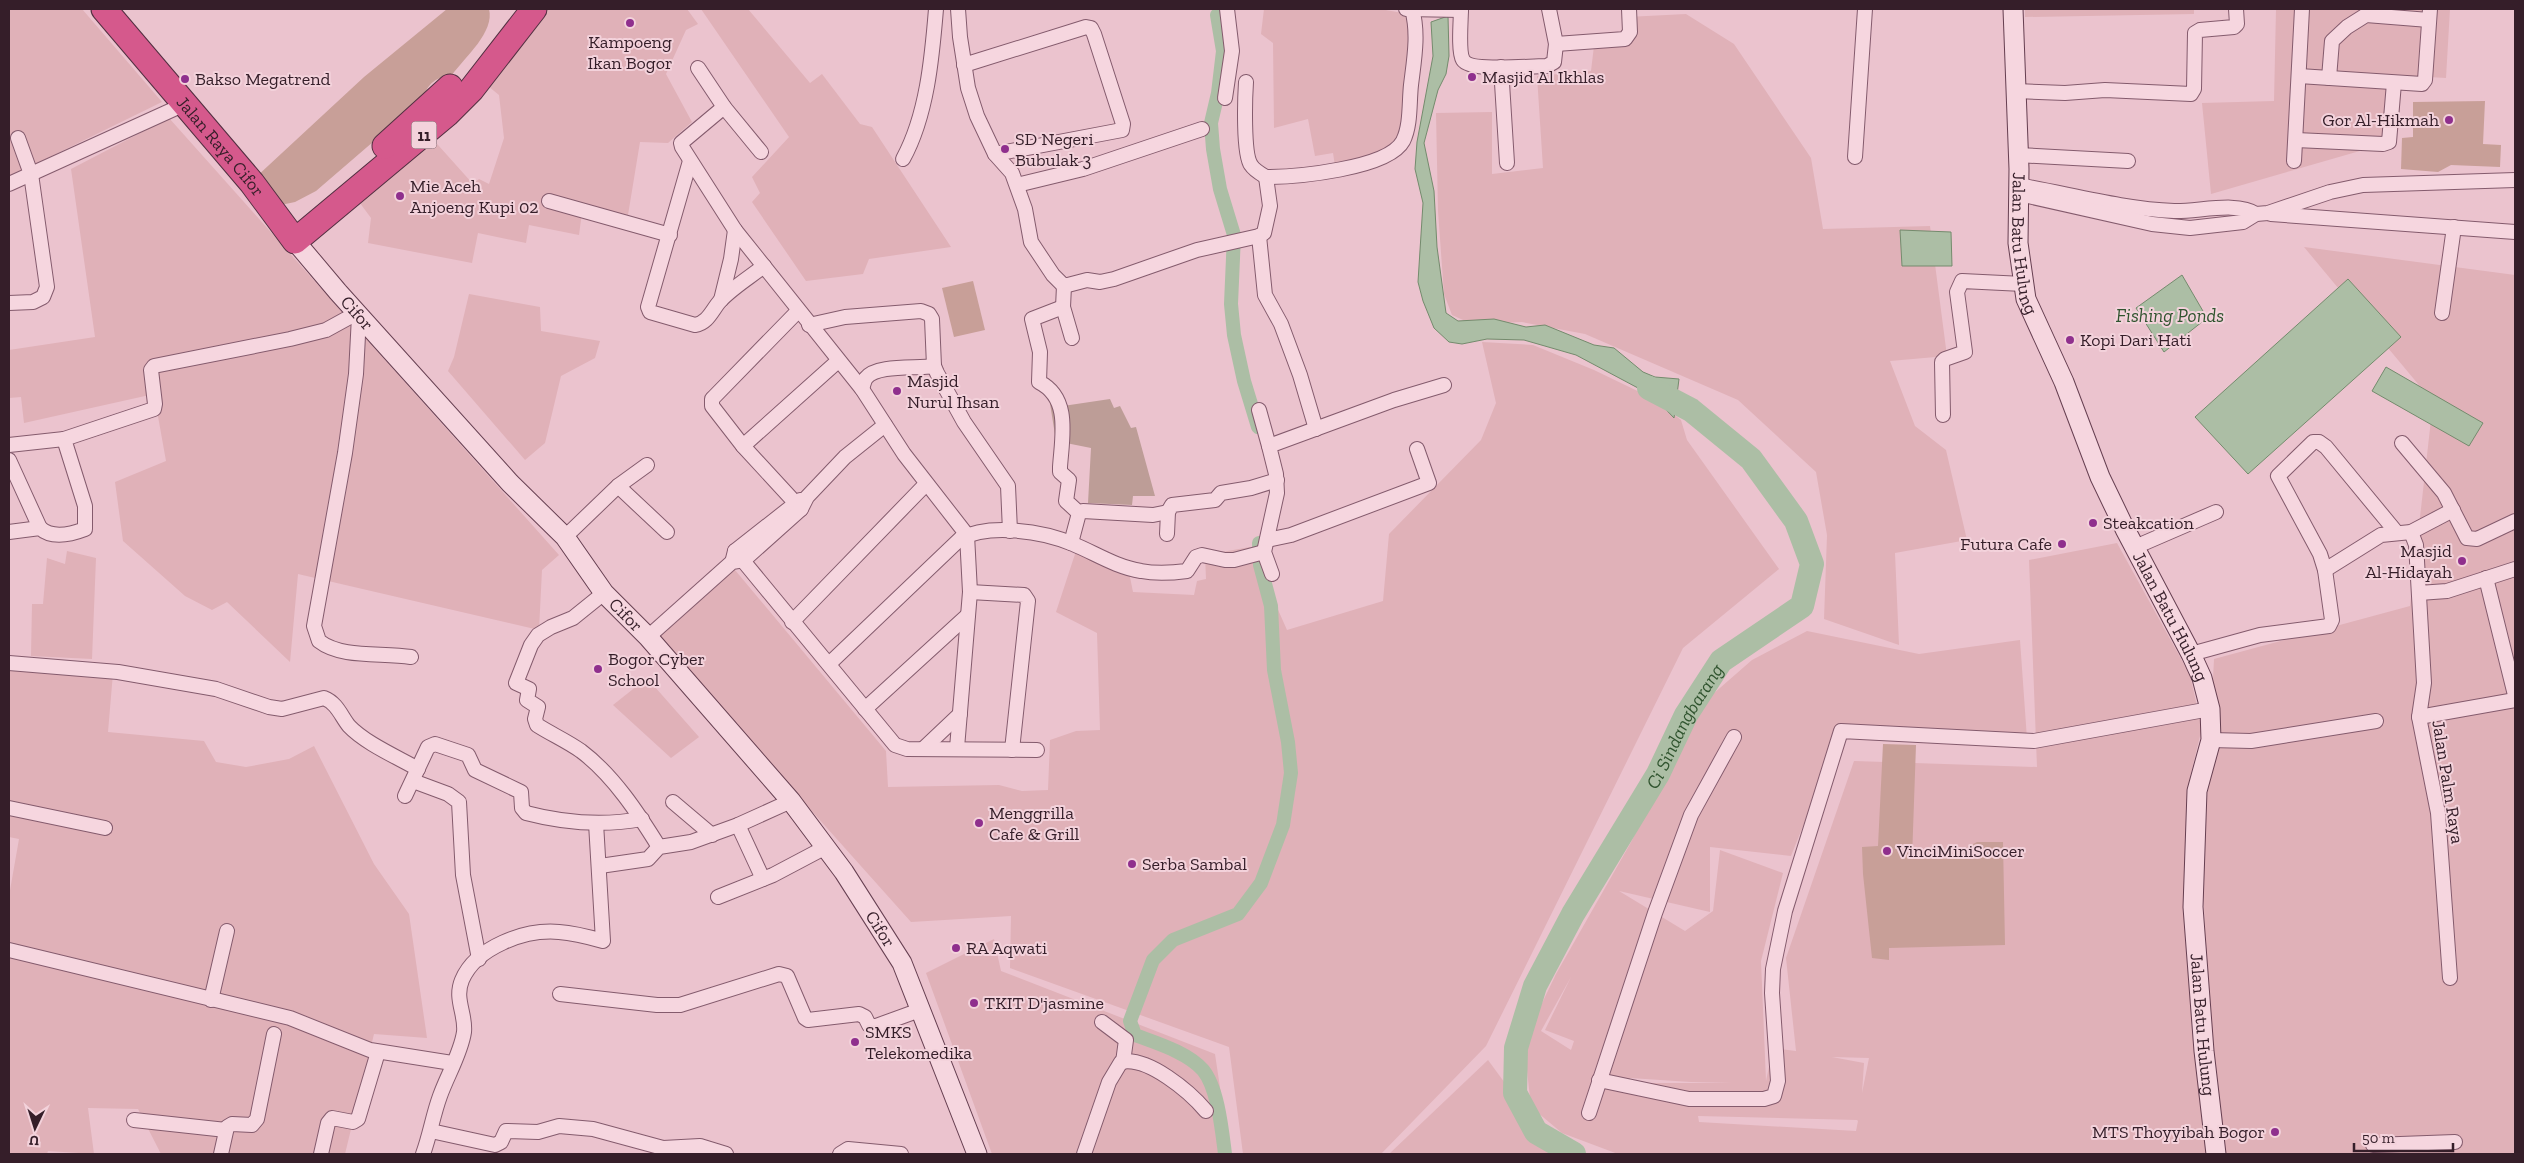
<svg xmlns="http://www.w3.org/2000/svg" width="2524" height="1163" font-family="'Zilla Slab',serif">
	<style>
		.farmland { fill: #e0b1b8; fill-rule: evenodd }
		.green { fill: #c89f98 }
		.cemetery { fill: #bd9d97 }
		.water { fill: #acbea5; stroke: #748b6d }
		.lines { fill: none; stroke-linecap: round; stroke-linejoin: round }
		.canal { stroke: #acbea5; stroke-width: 14 }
		.river { stroke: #acbea5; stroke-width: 24 }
		.street-casing { stroke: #845b6d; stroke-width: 16 }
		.secondary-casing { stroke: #663f51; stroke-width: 21 }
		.highway-casing { stroke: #522f41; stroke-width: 27 }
		.street { stroke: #f6d6df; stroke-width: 14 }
		.secondary { stroke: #f6d6df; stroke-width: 19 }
		.highway { stroke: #d5598c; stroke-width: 25 }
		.poi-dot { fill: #8f2f8d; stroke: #f3d2db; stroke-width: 2 }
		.labels { text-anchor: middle; stroke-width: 4; stroke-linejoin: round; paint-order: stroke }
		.shield { fill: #f3d2db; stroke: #6e545e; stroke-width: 1 }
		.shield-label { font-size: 16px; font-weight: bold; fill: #351e29 }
		.poi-label { font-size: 18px; fill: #351e29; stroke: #f3d2db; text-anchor: start }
		.street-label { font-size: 18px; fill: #351e29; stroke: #f3d2db }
		.water-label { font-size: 19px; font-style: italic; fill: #30542f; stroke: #f3d2db }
	</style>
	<rect width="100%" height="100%" fill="#ebc3ce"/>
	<g class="farmland">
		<path d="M9,9H82L162,102L9,177Z"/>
		<path d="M542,9H687L698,24L686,30L666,74L692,122L668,143L640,142L628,215L583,205L579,235L529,225L526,243L478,233L472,263L368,243L371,218L354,195L430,136L473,184L479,179L489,184L504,138L499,95L483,82Z"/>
		<path d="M701,9H748L810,83L822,74L860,124L872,127L951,247L869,259L863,274L806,281L752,202L760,193L752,177L789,137Z"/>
		<path d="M1264,9H1380L1414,15L1399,137L1384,151L1335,166L1333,153L1315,156L1308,119L1274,128L1273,43L1261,34Z"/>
		<path d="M2025,9H2194V14L2025,17Z"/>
		<path d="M2276,9H2450L2446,78L2393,75L2391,142L2211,194L2202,103L2274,101Z"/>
		<path d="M1686,14L1734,44L1811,158L1823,229L1930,226L1947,356L1890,361L1915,426L1946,450L1967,540L1895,553L1899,645L1824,619L1827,535L1816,472L1738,400L1585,334L1522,322L1472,324L1452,315L1444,294L1438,211L1436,113L1492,112V174L1543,168L1537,76L1591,71L1594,46L1627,42V17Z"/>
		<path d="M169,118L559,555L542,570L539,630L298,574L290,662L227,602L212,610L185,596L123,541L115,482L166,461L154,394L24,423L21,397L9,398V350L95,337L71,169Z"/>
		<path d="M2304,247L2515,275V1154H2222L2208,1013L2203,880L2214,659L2410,606L2433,402Z"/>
		<path d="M469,294L540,307L541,331L600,341L595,358L561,376L545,443L525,460L448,371L454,357Z"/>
		<path d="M1482,342L1533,345L1594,370L1652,398L1681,420L1687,440L1779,569L1683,648L1486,1046L1381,1154H1243L1229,1047L1010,968L1011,916L911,922L658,639L661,621L730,564L886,751L888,787L999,785L1022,791L1048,790L1050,740L1076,731L1100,730L1097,633L1056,612L1076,551L1129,572L1133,592L1194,595L1197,581L1206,579L1205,555L1250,547L1287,630L1383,601L1389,534L1481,440L1496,403Z"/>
		<path d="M2117,543L2190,675L2202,728L2190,777L2185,935L2209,1154H1618L1562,1133L1531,1107L1525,1052L1532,1024L1556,974L1630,844L1705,701L1752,660L1807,631L1919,654L2020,640L2027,739L1839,736L1791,856L1710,847V912L1619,891L1685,931L1713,911L1720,850L1783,873L1761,961L1766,1081L1773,1048L1796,1051L1786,958L1854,761L2037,767L2029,560ZM1571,977L1545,1030L1574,1041L1571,1050L1541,1031ZM1832,1057L1869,1058L1862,1093L1864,1063ZM1630,1078L1691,1082L1732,1083H1629ZM1698,1116L1857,1120L1858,1121L1856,1131L1699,1122Z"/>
		<path d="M67,551L96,558L92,659L31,656L32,604H43L47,558L65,564Z"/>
		<path d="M9,667L113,673L108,732L204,741L216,762L246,767L289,759L314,746L374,864L409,914L427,1038L374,1034L345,1154H161L138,1109L88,1108L94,1154L48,1151L47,1154H9V896L19,839L9,837Z"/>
		<path d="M647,678L699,737L671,758L613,705Z"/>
		<path d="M994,939L1001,971L1215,1054L1230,1154H992L926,973Z"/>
		<path d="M1488,1060L1557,1154H1389Z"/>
	</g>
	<g class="green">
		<path d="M447,9H489C495,32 465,57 452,75C437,77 427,83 424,98L316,191L295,202L276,206L255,178L364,77Z"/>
		<path d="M2485,101L2483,144L2501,145L2500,167L2451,165L2438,172L2401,169L2402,138L2413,137V102Z"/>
		<path d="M973,281L985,330L954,337L942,288Z"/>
		<path d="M1883,744L1916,745L1912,859L1952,855L1977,842H2003L2005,945L1889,948V960L1872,958L1863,874L1862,847L1878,846Z"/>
	</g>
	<path class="cemetery" d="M1048,391L1063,406L1110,399L1114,408L1120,406L1131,428L1136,427L1155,496H1133L1132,505L1088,503L1091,448L1056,441Z"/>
	<g class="water">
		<path d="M1448,16L1449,56L1446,74L1438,90L1424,143L1434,191L1437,247L1446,313L1458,321L1494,319L1526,327L1545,325L1594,345L1614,348L1643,372L1655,377L1679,379L1674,418L1653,396L1576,355L1524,340L1487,339L1462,344L1449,342L1434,328L1423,301L1418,282L1423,203L1415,169L1417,142L1433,56L1431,22Z"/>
		<path d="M1900,230L1951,232L1952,266H1902Z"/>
		<path d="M2182,275L2207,318L2164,352L2136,308Z"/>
		<path d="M2348,279L2401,337L2248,474L2195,417Z"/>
		<path d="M2386,367L2483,423L2469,446L2372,391Z"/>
	</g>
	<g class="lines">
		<g class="canal">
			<path d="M1217,15L1223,51L1218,93L1211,123L1213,149L1220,189L1234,235L1231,304L1234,335L1244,381L1258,427"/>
			<path d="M1225,1154C1222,1131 1218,1088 1203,1070C1187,1052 1156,1043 1135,1035L1130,1021L1153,960L1173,940L1238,914L1261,883L1283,825L1291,773L1288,742L1274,670L1271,606L1260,565L1259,543"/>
		</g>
		<path class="river" id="s1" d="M1574,1154L1536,1132L1515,1093L1516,1048L1535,986L1573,914L1658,774L1686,715L1721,661L1802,606L1812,564L1796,521L1751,459L1691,410L1649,388"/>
		<g class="street-casing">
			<g id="street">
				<path d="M958,9L960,37L968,88L977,116L995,154L1012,173L1025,209L1031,242L1053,275L1064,286L1087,280L1100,282L1114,279L1197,250L1259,236L1264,233L1270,206L1266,177"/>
				<path d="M1406,9L1461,10"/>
				<path d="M1461,9C1461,19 1458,52 1463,60C1470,72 1533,66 1547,66L1554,62L1556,44L1549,9"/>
				<path d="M1556,44L1625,39L1630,32L1629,9"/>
				<path d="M964,65L1086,27L1091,28L1094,34L1123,124L1122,130L995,154"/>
				<path d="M1501,67L1507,163"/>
				<path d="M698,68L724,107L761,152"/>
				<path d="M2299,76L2422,84L2425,80L2430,9"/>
				<path d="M2329,78L2332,41L2347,27L2366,15L2429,20"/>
				<path d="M1246,82C1245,97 1243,154 1251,165C1254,170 1261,174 1266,177C1295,177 1388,169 1403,141C1411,125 1409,103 1411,85C1414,60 1419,34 1412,9"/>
				<path d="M2016,91L2065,93L2105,90L2191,94L2194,89L2195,33L2200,30L2234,27L2237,24L2236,9"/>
				<path d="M1225,98L1232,51L1227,9"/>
				<path d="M724,107L681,143L682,147L735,230L862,389L904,454L967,535L970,592L957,748"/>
				<path d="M2296,140L2383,144L2389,142L2394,83"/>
				<path d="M2018,155L2128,161"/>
				<path d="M1855,157L1865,9"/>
				<path d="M903,159C927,115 932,58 936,9"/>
				<path d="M690,161L648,307L650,312L695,325C708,323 712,310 720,301C732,288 750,277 764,266"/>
				<path d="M2294,161L2302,9"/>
				<path d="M9,184L185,104"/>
				<path d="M1017,185L1083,169L1202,129"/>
				<path d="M2023,186C2073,195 2124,209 2174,211C2197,212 2237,201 2256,214"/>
				<path d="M2019,194L2152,224L2190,228L2243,222L2256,214L2268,213L2330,192L2363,185L2515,180"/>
				<path d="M549,201L670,235"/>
				<path d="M2271,214L2515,232"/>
				<path d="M1259,236L1265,295L1281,324L1300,375L1316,429"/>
				<path d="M1064,286L1063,307L1072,338"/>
				<path d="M721,300L731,259L735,230"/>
				<path d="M9,303L33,302L43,297L47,287L31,174L18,138"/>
				<path d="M1063,307L1032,319L1040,352L1039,382C1071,398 1062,437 1060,467V472L1069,480L1066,501L1079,513"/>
				<path d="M798,311L715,396L712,399V406L743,446L801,509"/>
				<path d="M2442,313L2454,227"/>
				<path d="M359,316L356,374L345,453L314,626L319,641C342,659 383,652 411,657"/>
				<path d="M809,325L845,317L921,311L929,314L932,319L934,366L937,373L964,422L1008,486L1010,531"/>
				<path d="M862,389C863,386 864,381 866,378C877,364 917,369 934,366"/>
				<path d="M1259,410L1269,446"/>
				<path d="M1943,415L1942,362L1945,359L1965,352L1957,292L1962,281L2023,284"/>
				<path d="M2402,443L2444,493L2467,538L2477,539L2515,521"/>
				<path d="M9,445L64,439"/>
				<path d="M743,446L838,361"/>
				<path d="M9,460L40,528"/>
				<path d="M618,486L667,532"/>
				<path d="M9,532L40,528C52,539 72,534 85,529V506L64,439L154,409L155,404L151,370L154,366L290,339L326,330L357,313"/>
				<path d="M2411,532L2416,545L2417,561L2424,683L2419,717L2438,813L2450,978"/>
				<path d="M1167,534L1168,512L1172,505L1215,500L1221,493L1251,488L1277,480"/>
				<path d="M565,537L618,486L647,465"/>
				<path d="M1267,540L1291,535L1429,483L1417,449"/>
				<path d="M1071,543L1079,513L1083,511L1153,515L1168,512"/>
				<path d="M2135,547L2216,512"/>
				<path d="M735,551L895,745L907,749L1037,750"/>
				<path d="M733,559L735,551L800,500"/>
				<path d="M2325,570L2381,535L2411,532L2453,510"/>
				<path d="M1272,574L1264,552L1277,493L1276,474L1269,446L1394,400L1444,385"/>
				<path d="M2486,578L2515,695"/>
				<path d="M970,592L1024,595L1028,601L1012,750"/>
				<path d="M604,593L573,618L551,627L538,635L531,645L516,683L529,689L527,700L538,707L535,719L537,725C551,734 567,741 581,751C613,775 638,813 659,847"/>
				<path d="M2419,593L2447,591L2515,569"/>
				<path d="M792,622L926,484"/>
				<path d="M648,637L732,562L744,560L801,509L807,497L845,457L885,425"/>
				<path d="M2191,654L2260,635L2329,626L2332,620L2325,570L2320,554L2278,476L2313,442H2319L2326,447L2397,533"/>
				<path d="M9,663L118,672L216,689L269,707L282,709L324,698C337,703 341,716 349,726C365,743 397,757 418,769"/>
				<path d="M829,664L960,539C989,523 1043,531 1073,544C1095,553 1116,567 1141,571C1156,574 1172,573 1187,571L1196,557L1202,555L1225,560H1234L1264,552"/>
				<path d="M865,709L968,615"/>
				<path d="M2419,717L2515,700"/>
				<path d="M2211,740L2251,741L2376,721"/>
				<path d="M923,749L960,714"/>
				<path d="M413,781L448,794L459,802L463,875L479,959"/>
				<path d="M405,796L428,747L435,744L468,755L475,770L521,792L522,808L526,813C564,823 603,826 642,819"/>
				<path d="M673,802L712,835"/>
				<path d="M9,808L105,828"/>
				<path d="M738,825L763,879"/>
				<path d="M600,866L648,859L659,847L691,842L738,825L791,801"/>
				<path d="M718,897L773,875L826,847"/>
				<path d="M9,950L290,1018L370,1050L452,1063"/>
				<path d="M560,994L657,1005H680L779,974L787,976L805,1018L808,1020L859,1014L865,1017L869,1025L876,1026L920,1010"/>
				<path d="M211,1000L227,931"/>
				<path d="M1102,1022L1126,1040L1123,1062"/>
				<path d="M1599,1080L1689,1099H1764L1774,1096L1778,1081L1772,993L1773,969L1785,911L1841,731L2034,741L2210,709"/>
				<path d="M1589,1113L1655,913L1691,815L1734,737"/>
				<path d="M134,1120L226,1130"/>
				<path d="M431,1131L495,1145L501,1142L506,1131L538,1132L559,1126L593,1129L663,1148L700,1146L726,1154"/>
				<path d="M2373,1145L2455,1142"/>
				<path d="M221,1154L227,1127L232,1124L252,1125L257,1119L274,1034"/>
				<path d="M321,1154L328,1123L332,1118L353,1122L358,1119L378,1052"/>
				<path d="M423,1154C430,1135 433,1115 440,1096C447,1076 461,1053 464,1032C466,1014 454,999 462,980C476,947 525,929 559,932C574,933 589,937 603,941L596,823"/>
				<path d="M840,1154L848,1149L901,1154"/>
				<path d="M1084,1154L1109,1082L1121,1062C1148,1056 1190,1092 1206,1111"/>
			</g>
		</g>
		<g class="secondary-casing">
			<g id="secondary">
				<path id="s2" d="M2013,9L2019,169L2018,243L2026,299L2064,382L2100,477L2125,529L2191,654L2202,678L2210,709L2211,740L2197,791L2193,907L2204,1051L2216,1154"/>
				<path id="s3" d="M295,241L338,292L510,483L565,537L604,593L648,637L791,801L844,872L902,963L977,1154"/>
			</g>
		</g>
		<g class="highway-casing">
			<g id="highway">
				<path id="s4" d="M104,9L252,183L295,241L447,114L471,90L534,9"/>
				<path d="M385,146L450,87"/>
			</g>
		</g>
		<use href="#street" class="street"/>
		<use href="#secondary" class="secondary"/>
		<use href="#highway" class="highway"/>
	</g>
	<g class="poi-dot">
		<circle cx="630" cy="23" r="5"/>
		<circle cx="1472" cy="77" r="5"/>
		<circle cx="185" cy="79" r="5"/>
		<circle cx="2449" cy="120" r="5"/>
		<circle cx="1005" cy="149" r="5"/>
		<circle cx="400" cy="196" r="5"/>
		<circle cx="2070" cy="340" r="5"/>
		<circle cx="897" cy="391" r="5"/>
		<circle cx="2093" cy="523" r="5"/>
		<circle cx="2062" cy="544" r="5"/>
		<circle cx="2462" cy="561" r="5"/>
		<circle cx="598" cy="669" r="5"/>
		<circle cx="979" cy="823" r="5"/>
		<circle cx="1887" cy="851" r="5"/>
		<circle cx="1132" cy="864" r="5"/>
		<circle cx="956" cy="948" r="5"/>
		<circle cx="974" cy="1003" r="5"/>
		<circle cx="855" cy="1042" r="5"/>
		<circle cx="2275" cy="1132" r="5"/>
	</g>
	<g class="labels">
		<rect class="shield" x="411.5" y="121.5" width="25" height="27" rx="4"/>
		<g class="shield-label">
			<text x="424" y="141">11</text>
		</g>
		<g class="poi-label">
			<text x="630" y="48" text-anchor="middle">Kampoeng<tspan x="630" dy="21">Ikan Bogor</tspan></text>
			<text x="1482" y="83">Masjid Al Ikhlas</text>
			<text x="195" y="85">Bakso Megatrend</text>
			<text x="2439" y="126" text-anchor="end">Gor Al-Hikmah</text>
			<text x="1015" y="145">SD Negeri<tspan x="1015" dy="21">Bubulak 3</tspan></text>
			<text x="410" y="192">Mie Aceh<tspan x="410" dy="21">Anjoeng Kupi 02</tspan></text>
			<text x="2080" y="346">Kopi Dari Hati</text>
			<text x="907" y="387">Masjid<tspan x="907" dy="21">Nurul Ihsan</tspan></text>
			<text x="2103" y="529">Steakcation</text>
			<text x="2052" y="550" text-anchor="end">Futura Cafe</text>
			<text x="2452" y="557" text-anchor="end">Masjid<tspan x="2452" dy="21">Al-Hidayah</tspan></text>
			<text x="608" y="665">Bogor Cyber<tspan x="608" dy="21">School</tspan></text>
			<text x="989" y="819">Menggrilla<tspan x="989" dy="21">Cafe &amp; Grill</tspan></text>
			<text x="1897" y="857">VinciMiniSoccer</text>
			<text x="1142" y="870">Serba Sambal</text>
			<text x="966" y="954">RA Aqwati</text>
			<text x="984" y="1009">TKIT D'jasmine</text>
			<text x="865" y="1038">SMKS<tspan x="865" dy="21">Telekomedika</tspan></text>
			<text x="2265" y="1138" text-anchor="end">MTS Thoyyibah Bogor</text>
		</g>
		<g class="street-label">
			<text dy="6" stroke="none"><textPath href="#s4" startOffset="180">Jalan Raya Cifor</textPath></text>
			<text dy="6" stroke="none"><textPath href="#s2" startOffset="235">Jalan Batu Hulung</textPath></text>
			<text dy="6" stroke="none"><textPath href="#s3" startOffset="95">Cifor</textPath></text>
			<text dy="6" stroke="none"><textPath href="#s3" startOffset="500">Cifor</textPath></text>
			<text dy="6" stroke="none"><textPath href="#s2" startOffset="640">Jalan Batu Hulung</textPath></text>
			<text transform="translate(2448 782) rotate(81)" y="6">Jalan Palm Raya</text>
			<text dy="6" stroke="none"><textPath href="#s3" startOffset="905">Cifor</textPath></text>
			<text dy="6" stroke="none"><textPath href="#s2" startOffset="1059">Jalan Batu Hulung</textPath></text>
		</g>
		<g class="water-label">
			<text x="2170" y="322">Fishing Ponds</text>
			<text dy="7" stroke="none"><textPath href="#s1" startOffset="498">Ci Sindangbarang</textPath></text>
		</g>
	</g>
	<rect width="2524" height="1163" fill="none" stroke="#351e29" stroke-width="20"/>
	<g transform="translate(35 1128) rotate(184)" stroke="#f3d2db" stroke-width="4" paint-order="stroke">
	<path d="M0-4L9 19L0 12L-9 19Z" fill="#351e29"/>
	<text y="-8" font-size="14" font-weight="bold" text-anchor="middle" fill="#351e29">U</text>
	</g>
	<path d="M2354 1143v8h99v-8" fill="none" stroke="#351e29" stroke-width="2.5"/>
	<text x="2362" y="1143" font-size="15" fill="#351e29" stroke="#f3d2db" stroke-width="4" paint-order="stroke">50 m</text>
</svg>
